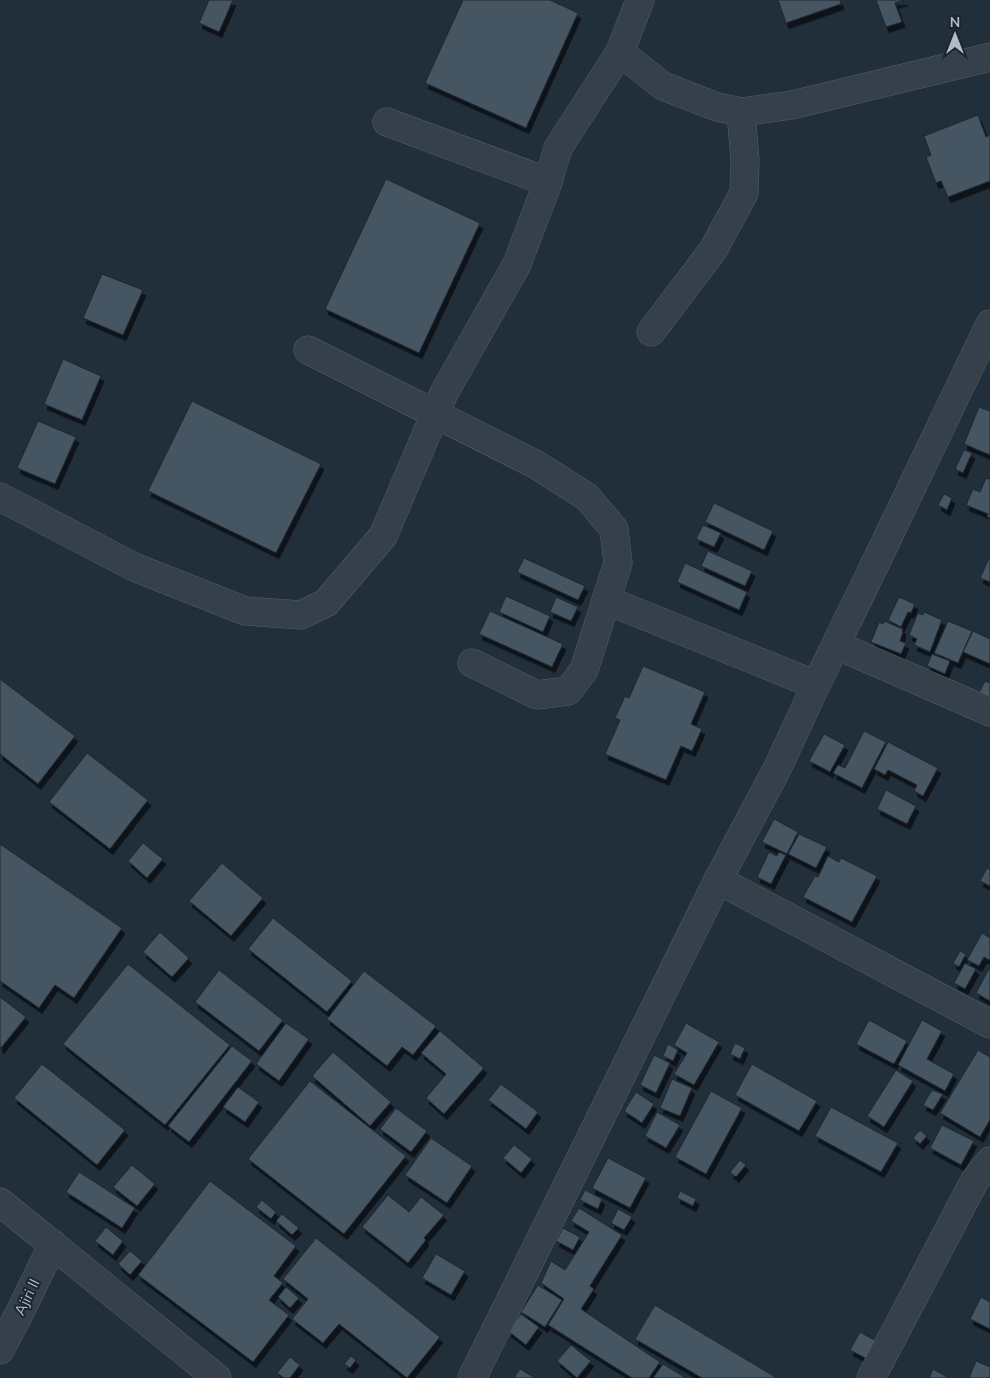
<svg xmlns="http://www.w3.org/2000/svg" width="990" height="1378" font-family="'Nunito Sans',sans-serif">
	<style>
		.building { fill: #445462; stroke: #1d2732; filter: url(#shadow) }
		.lines { fill: none; stroke-linecap: round; stroke-linejoin: round }
		.minor-casing { stroke: #535e69; stroke-width: 29 }
		.minor { stroke: #35404b; stroke-width: 28 }
		.labels { text-anchor: middle; stroke-width: 4; stroke-linejoin: round; paint-order: stroke }
		.street-label { font-size: 15px; fill: #b0bbc7; stroke: #1b2530 }
	</style>
	<defs>
		<filter id="shadow"><feDropShadow dx="3" dy="5.5" stdDeviation="0" flood-color="#0009"/></filter>
	</defs>
	<rect width="100%" height="100%" fill="#212f3b"/>
	<g class="building">
		<path d="M209,0H233L219,32L199,23Z"/>
		<path d="M463,0H550L578,13L526,128L425,83Z"/>
		<path d="M778,0H840L841,4L786,23Z"/>
		<path d="M876,0H905L895,3L902,22L886,27Z"/>
		<path d="M978,115L986,137L990,135V181L948,197L941,181L936,183L926,157L931,155L924,136Z"/>
		<path d="M386,179L480,223L419,353L325,309Z"/>
		<path d="M102,274L143,290L123,335L83,318Z"/>
		<path d="M63,359L101,376L82,420L44,404Z"/>
		<path d="M192,401L321,464L276,553L148,491Z"/>
		<path d="M979,407L990,411V455L964,444Z"/>
		<path d="M38,421L76,437L55,484L17,468Z"/>
		<path d="M964,450L972,453L963,473L955,469Z"/>
		<path d="M986,478L990,479V518L987,517L988,514L966,505L973,489L980,492Z"/>
		<path d="M944,494L952,498L947,510L938,505Z"/>
		<path d="M714,503L773,531L764,550L705,522Z"/>
		<path d="M703,525L721,533L714,547L696,539Z"/>
		<path d="M708,551L752,571L745,586L701,566Z"/>
		<path d="M990,556V582L980,578Z"/>
		<path d="M524,558L585,586L578,600L517,572Z"/>
		<path d="M685,563L747,592L739,610L677,582Z"/>
		<path d="M506,596L550,616L543,632L499,612Z"/>
		<path d="M556,597L578,607L571,621L550,612Z"/>
		<path d="M899,597L915,604L911,613L908,612L901,627L888,620Z"/>
		<path d="M490,611L563,644L552,667L479,634Z"/>
		<path d="M924,612L942,620L930,652L914,645L917,639L909,635L918,613L923,615Z"/>
		<path d="M884,621L903,629L902,631L903,632L900,641L906,643L901,654L871,642L879,622L883,624Z"/>
		<path d="M948,621L972,631L958,663L934,653Z"/>
		<path d="M973,631L990,639V664L963,652Z"/>
		<path d="M932,654L950,661L945,674L927,666Z"/>
		<path d="M643,666L705,692L691,724L702,729L692,751L681,746L666,780L605,754L620,720L615,718L625,696L629,698Z"/>
		<path d="M0,679L75,736L38,784L0,754Z"/>
		<path d="M985,681L990,683V701L978,695Z"/>
		<path d="M864,731L886,742L862,788L833,773L838,765L845,768Z"/>
		<path d="M824,734L845,745L830,772L809,761Z"/>
		<path d="M888,742L938,768L923,796L914,791L917,785L888,770L885,775L874,769Z"/>
		<path d="M87,753L148,800L110,849L49,802Z"/>
		<path d="M886,790L916,806L907,824L877,809Z"/>
		<path d="M774,819L798,832L787,854L762,842Z"/>
		<path d="M799,834L827,847L816,868L788,854Z"/>
		<path d="M143,843L163,859L147,878L128,861Z"/>
		<path d="M0,844L122,928L74,998L55,985L39,1008L0,981Z"/>
		<path d="M769,852L777,856L779,852L786,855L771,884L757,877Z"/>
		<path d="M828,856L839,862L841,858L877,876L852,922L803,897L815,876L818,877Z"/>
		<path d="M222,863L263,898L231,936L189,901Z"/>
		<path d="M987,868L990,870V886L980,881Z"/>
		<path d="M273,918L352,981L327,1012L248,949Z"/>
		<path d="M160,932L189,958L172,977L143,952Z"/>
		<path d="M982,933L990,938V959L989,960L984,957L979,966L967,960Z"/>
		<path d="M960,951L966,954L959,967L953,963Z"/>
		<path d="M965,963L976,969L965,989L954,983Z"/>
		<path d="M128,964L230,1045L165,1125L63,1044Z"/>
		<path d="M990,967V1001L976,993Z"/>
		<path d="M219,970L283,1020L259,1051L195,1002Z"/>
		<path d="M364,971L436,1026L413,1055L402,1047L387,1066L327,1019Z"/>
		<path d="M0,997L26,1017L1,1048L0,1047Z"/>
		<path d="M869,1020L907,1041L894,1064L856,1044Z"/>
		<path d="M922,1020L942,1031L927,1059L954,1074L945,1091L898,1065Z"/>
		<path d="M286,1023L309,1039L279,1081L256,1064Z"/>
		<path d="M686,1023L719,1042L694,1085L674,1074L687,1053L674,1045Z"/>
		<path d="M440,1031L484,1068L444,1114L426,1098L446,1074L421,1053Z"/>
		<path d="M735,1043L745,1048L740,1059L730,1054Z"/>
		<path d="M668,1044L678,1050L673,1061L663,1056Z"/>
		<path d="M232,1046L252,1061L189,1142L168,1126Z"/>
		<path d="M978,1050L990,1057V1120L980,1137L940,1113Z"/>
		<path d="M333,1052L391,1102L370,1126L312,1076Z"/>
		<path d="M654,1055L670,1063L656,1093L640,1085Z"/>
		<path d="M42,1064L125,1130L97,1165L14,1098Z"/>
		<path d="M752,1064L817,1101L799,1131L735,1095Z"/>
		<path d="M896,1070L913,1081L884,1127L867,1116Z"/>
		<path d="M672,1079L692,1088L680,1116L660,1108Z"/>
		<path d="M310,1081L406,1156L344,1234L248,1159Z"/>
		<path d="M501,1084L538,1112L526,1129L488,1100Z"/>
		<path d="M238,1087L259,1102L245,1122L223,1107Z"/>
		<path d="M932,1090L943,1094L933,1110L923,1105Z"/>
		<path d="M711,1091L742,1108L706,1174L675,1157Z"/>
		<path d="M636,1092L654,1104L642,1123L624,1111Z"/>
		<path d="M831,1107L898,1143L881,1172L815,1136Z"/>
		<path d="M396,1108L427,1131L411,1152L380,1129Z"/>
		<path d="M657,1112L680,1125L666,1148L645,1136Z"/>
		<path d="M942,1125L974,1141L961,1165L930,1148Z"/>
		<path d="M920,1130L927,1136L920,1144L913,1138Z"/>
		<path d="M431,1138L472,1166L447,1203L405,1175Z"/>
		<path d="M514,1145L532,1159L521,1173L503,1158Z"/>
		<path d="M608,1158L646,1178L630,1208L592,1188Z"/>
		<path d="M740,1160L746,1165L736,1177L730,1172Z"/>
		<path d="M132,1165L155,1184L137,1206L113,1187Z"/>
		<path d="M79,1172L135,1208L122,1228L66,1192Z"/>
		<path d="M210,1181L296,1246L274,1276L283,1283L269,1300L289,1315L253,1362L138,1275Z"/>
		<path d="M585,1190L602,1199L598,1209L580,1200Z"/>
		<path d="M680,1191L696,1199L693,1206L677,1198Z"/>
		<path d="M388,1195L409,1212L421,1197L444,1215L424,1238L426,1240L408,1263L362,1227Z"/>
		<path d="M262,1200L276,1212L271,1219L256,1207Z"/>
		<path d="M579,1208L622,1235L590,1286L594,1289L581,1309L660,1362L649,1378H632L548,1325L564,1299L541,1283L551,1261L565,1270L589,1232L571,1221Z"/>
		<path d="M618,1209L632,1217L624,1230L611,1223Z"/>
		<path d="M282,1214L299,1228L292,1235L276,1221Z"/>
		<path d="M106,1227L123,1241L113,1255L95,1241Z"/>
		<path d="M563,1228L580,1237L573,1250L556,1241Z"/>
		<path d="M316,1238L440,1337L407,1378L339,1324L323,1343L292,1319L308,1299L283,1279Z"/>
		<path d="M130,1251L142,1261L130,1275L118,1264Z"/>
		<path d="M436,1254L465,1271L451,1295L422,1278Z"/>
		<path d="M538,1285L562,1300L545,1327L521,1312Z"/>
		<path d="M286,1287L299,1298L290,1308L278,1297Z"/>
		<path d="M981,1297L990,1302V1329L970,1319Z"/>
		<path d="M655,1305L777,1378H702L635,1339Z"/>
		<path d="M521,1314L539,1327L526,1345L508,1331Z"/>
		<path d="M860,1332L878,1342L869,1360L850,1350Z"/>
		<path d="M571,1345L591,1361L577,1378L557,1361Z"/>
		<path d="M351,1356L356,1360L350,1368L344,1364Z"/>
		<path d="M290,1357L300,1365L290,1378H284L277,1373Z"/>
		<path d="M976,1361L990,1367V1378H969Z"/>
		<path d="M663,1364L686,1378H653Z"/>
		<path d="M520,1369L535,1378H514Z"/>
		<path d="M933,1369L949,1378H929Z"/>
	</g>
	<g class="lines">
		<g class="minor-casing">
			<g id="minor">
				<path d="M620,52L663,86L717,107L741,112L792,105L990,57"/>
				<path d="M387,122L548,182"/>
				<path d="M651,332L713,250L744,193L745,160L741,112"/>
				<path d="M308,350L535,464L587,497L614,529L618,563L584,670L568,691L537,695L472,663"/>
				<path d="M0,497L134,567L245,611L301,615L326,603L383,536L444,393L517,264L548,182L558,148L620,52L640,0"/>
				<path d="M606,600L816,685"/>
				<path d="M836,645L990,712"/>
				<path d="M718,880L990,1024"/>
				<path d="M0,1202L217,1378"/>
				<path d="M0,1350L22,1308L53,1244"/>
				<path d="M472,1378L718,880L777,769L816,685L863,589L990,324"/>
				<path d="M871,1378L975,1180L990,1161"/>
			</g>
		</g>
		<use href="#minor" class="minor"/>
	</g>
	<g class="labels">
		<g class="street-label">
			<text transform="translate(27 1297) rotate(-64)" y="5">Ajiri II</text>
		</g>
	</g>
	<g transform="translate(955 35)" stroke="#1b2530" stroke-width="4" paint-order="stroke">
	<path d="M0-4L9 19L0 12L-9 19Z" fill="#b0bbc7"/>
	<text y="-8" font-size="14" font-weight="bold" text-anchor="middle" fill="#b0bbc7">N</text>
	</g>
</svg>
